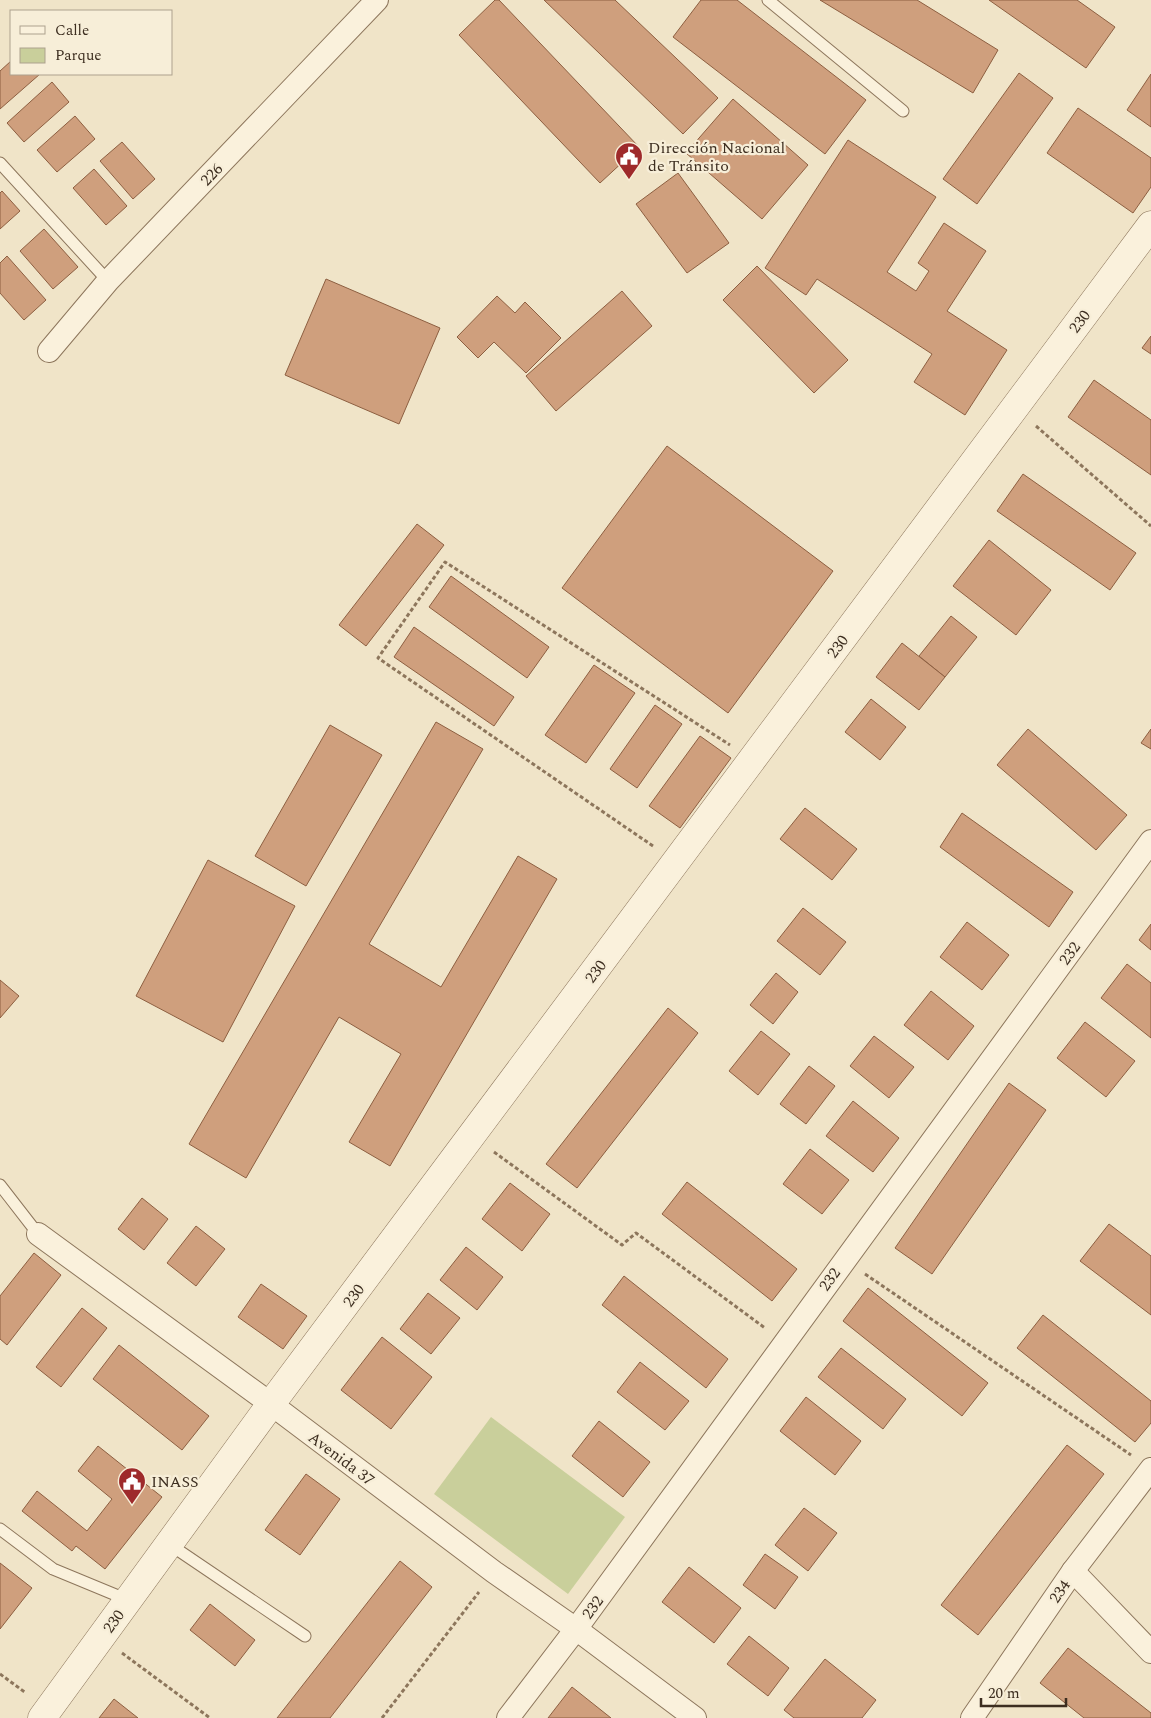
<svg xmlns="http://www.w3.org/2000/svg" width="1151" height="1718" font-family="Spectral,serif">
	<style>
		.green { fill: #c9cf9b }
		.building { fill: #cf9f7d; stroke: #8d5f41 }
		.lines { fill: none; stroke-linecap: round; stroke-linejoin: round }
		.service-casing { stroke: #8d765c; stroke-width: 13 }
		.minor-casing { stroke: #8d765c; stroke-width: 24 }
		.tertiary-casing { stroke: #8d765c; stroke-width: 29 }
		.path { stroke: #8d765c; stroke-width: 3; stroke-dasharray: 4 2.5; stroke-linecap: butt }
		.service { stroke: #faf1dc; stroke-width: 11 }
		.minor { stroke: #faf1dc; stroke-width: 22 }
		.tertiary { stroke: #faf1dc; stroke-width: 28 }
		.labels { text-anchor: middle; stroke-width: 4.5; stroke-linejoin: round; paint-order: stroke }
		.poi-label { font-size: 16px; fill: #3d2e20; stroke: #f7eed8; text-anchor: start }
		.street-label { font-size: 16px; fill: #3d2e20; stroke: #f7eed8 }
	</style>
	<rect width="100%" height="100%" fill="#f0e4c8"/>
	<path class="green" d="M491,1417L625,1517L568,1594L434,1494Z"/>
	<g class="building">
		<path d="M495,0H499L639,147L600,183L459,35Z"/>
		<path d="M544,0H615L718,98L683,134Z"/>
		<path d="M701,0H737L866,100L825,154L673,37Z"/>
		<path d="M820,0H917L998,50L973,93Z"/>
		<path d="M989,0H1077L1115,27L1086,68Z"/>
		<path d="M11,61V74H40L0,109V71Z"/>
		<path d="M1019,73L1053,98L977,204L943,179Z"/>
		<path d="M1151,74V127L1127,110Z"/>
		<path d="M52,82L69,102L24,142L7,123Z"/>
		<path d="M733,99L808,165L762,219L686,153Z"/>
		<path d="M1078,108L1151,158V187L1133,213L1047,153Z"/>
		<path d="M75,116L95,139L57,172L37,150Z"/>
		<path d="M848,140L936,197L887,272L916,291L929,271L918,263L944,223L986,251L947,311L1007,350L965,415L914,382L932,354L817,279L806,295L765,268Z"/>
		<path d="M122,142L155,179L133,199L100,161Z"/>
		<path d="M94,169L127,206L106,225L73,188Z"/>
		<path d="M678,173L729,243L687,273L636,204Z"/>
		<path d="M2,191L20,211L0,229V193Z"/>
		<path d="M44,229L78,267L53,289L20,251Z"/>
		<path d="M7,256L46,300L24,320L0,293V263Z"/>
		<path d="M757,266L848,360L814,393L723,300Z"/>
		<path d="M326,279L440,328L399,424L285,375Z"/>
		<path d="M622,291L652,326L556,411L526,376Z"/>
		<path d="M497,296L515,313L525,302L561,338L526,373L494,342L478,358L457,337Z"/>
		<path d="M1151,336V354L1142,348Z"/>
		<path d="M1094,380L1151,420V475L1068,417Z"/>
		<path d="M667,446L833,571L728,713L562,588Z"/>
		<path d="M1023,474L1136,553L1110,590L997,511Z"/>
		<path d="M417,524L444,545L366,646L339,625Z"/>
		<path d="M989,540L1051,590L1016,635L953,586Z"/>
		<path d="M451,576L549,647L527,678L429,607Z"/>
		<path d="M951,616L977,637L945,677L919,656Z"/>
		<path d="M414,627L514,697L494,726L394,657Z"/>
		<path d="M902,643L945,677L919,710L876,677Z"/>
		<path d="M594,665L635,693L586,763L545,735Z"/>
		<path d="M871,699L906,727L880,760L845,732Z"/>
		<path d="M655,705L682,724L637,788L610,769Z"/>
		<path d="M436,722L483,749L369,944L441,987L518,856L557,879L390,1166L349,1142L401,1054L339,1017L246,1178L189,1144Z"/>
		<path d="M330,725L382,755L306,886L255,856Z"/>
		<path d="M1028,729L1127,815L1096,850L997,765Z"/>
		<path d="M1151,729V749L1141,743Z"/>
		<path d="M700,736L731,758L680,828L649,806Z"/>
		<path d="M805,808L857,849L832,880L780,839Z"/>
		<path d="M962,813L1073,892L1049,927L940,847Z"/>
		<path d="M208,860L295,906L223,1042L136,996Z"/>
		<path d="M803,908L846,942L820,975L777,941Z"/>
		<path d="M967,922L1009,955L982,990L940,957Z"/>
		<path d="M1151,924V950L1139,940Z"/>
		<path d="M1127,964L1151,983V1038L1101,998Z"/>
		<path d="M776,973L798,992L773,1024L750,1005Z"/>
		<path d="M0,980L19,996L0,1018Z"/>
		<path d="M931,991L974,1026L948,1060L904,1025Z"/>
		<path d="M668,1008L698,1033L577,1188L546,1164Z"/>
		<path d="M1085,1022L1135,1061L1106,1097L1057,1058Z"/>
		<path d="M761,1031L790,1054L758,1095L729,1071Z"/>
		<path d="M874,1036L914,1067L889,1098L850,1066Z"/>
		<path d="M809,1066L835,1086L806,1124L780,1104Z"/>
		<path d="M1009,1083L1046,1110L932,1274L895,1248Z"/>
		<path d="M853,1101L899,1138L873,1172L826,1136Z"/>
		<path d="M810,1149L849,1180L822,1214L783,1184Z"/>
		<path d="M687,1182L797,1269L772,1301L662,1214Z"/>
		<path d="M510,1183L550,1214L522,1251L482,1219Z"/>
		<path d="M142,1198L168,1219L144,1250L118,1229Z"/>
		<path d="M1109,1224L1151,1256V1315L1080,1261Z"/>
		<path d="M196,1226L225,1249L196,1286L167,1263Z"/>
		<path d="M466,1247L503,1277L477,1310L440,1280Z"/>
		<path d="M34,1253L61,1275L7,1345L0,1339V1296Z"/>
		<path d="M624,1276L728,1359L706,1388L602,1305Z"/>
		<path d="M261,1284L307,1316L283,1349L238,1317Z"/>
		<path d="M868,1288L988,1383L962,1416L843,1321Z"/>
		<path d="M428,1293L460,1318L431,1354L400,1329Z"/>
		<path d="M82,1308L107,1328L61,1387L36,1367Z"/>
		<path d="M1043,1315L1151,1401V1423L1135,1442L1017,1348Z"/>
		<path d="M382,1337L432,1377L391,1429L341,1390Z"/>
		<path d="M119,1345L209,1416L182,1450L93,1379Z"/>
		<path d="M841,1348L906,1399L883,1429L818,1377Z"/>
		<path d="M640,1362L689,1401L665,1430L617,1392Z"/>
		<path d="M806,1397L861,1441L835,1475L780,1431Z"/>
		<path d="M599,1421L650,1462L623,1497L572,1456Z"/>
		<path d="M1067,1445L1104,1474L978,1635L941,1605Z"/>
		<path d="M98,1446L162,1497L105,1569L76,1546L72,1551L22,1511L37,1491L87,1531L112,1499L78,1471Z"/>
		<path d="M306,1474L340,1499L300,1555L265,1530Z"/>
		<path d="M804,1508L837,1533L808,1571L775,1545Z"/>
		<path d="M765,1554L798,1577L775,1609L743,1585Z"/>
		<path d="M400,1561L432,1587L330,1718H277Z"/>
		<path d="M0,1563L32,1588L0,1629Z"/>
		<path d="M689,1567L741,1608L714,1643L662,1602Z"/>
		<path d="M210,1604L255,1640L235,1666L190,1630Z"/>
		<path d="M749,1636L789,1668L768,1696L727,1664Z"/>
		<path d="M1068,1648L1151,1713V1718H1084L1040,1683Z"/>
		<path d="M825,1659L876,1700L862,1718H794L784,1710Z"/>
		<path d="M572,1687L611,1718H548Z"/>
		<path d="M114,1699L138,1718H99Z"/>
	</g>
	<g class="lines">
		<g class="service-casing">
			<g id="service">
				<path d="M768,0L903,111"/>
				<path d="M0,163L108,281"/>
				<path d="M0,1185L38,1234"/>
				<path d="M0,1529L53,1569L128,1600"/>
				<path d="M169,1544L305,1636"/>
			</g>
		</g>
		<g class="minor-casing">
			<g id="minor">
				<path d="M49,351L108,281L377,0"/>
				<path d="M38,1234L271,1404L494,1572L576,1629L695,1718"/>
				<path d="M1073,1571L1151,1652"/>
				<path d="M508,1718L576,1629L1151,841"/>
				<path d="M972,1718L1073,1571L1151,1469"/>
			</g>
		</g>
		<g class="tertiary-casing">
			<path id="tertiary" d="M42,1718L271,1404L1151,225"/>
		</g>
		<g class="path">
			<path d="M1036,426L1151,526"/>
			<path d="M653,846L378,658L445,562L730,745"/>
			<path d="M494,1152L622,1245L636,1233L765,1328"/>
			<path d="M865,1274L1131,1455"/>
			<path d="M122,1653L210,1718"/>
			<path d="M0,1674L26,1693"/>
			<path d="M382,1718L479,1592"/>
		</g>
		<use href="#service" class="service"/>
		<use href="#minor" class="minor"/>
		<use href="#tertiary" class="tertiary"/>
	</g>
	<defs>
		<g id="civic-pin" transform="scale(1.4375)"><path d="M0 17L-7.5 6A9.5 9.5 0 1 1 7.5 6Z" fill="#9e2a2b" stroke="#f7eed8"/><path d="M-.6-6.5H3V-4.5H.6V-3L4-1V1h2V6H-6V1h2V-1L-.6-3ZM-1.2 2.5V6h2.4V2.5Z" fill="#fff"/></g>
	</defs>
	<g fill-rule="evenodd">
		<use href="#civic-pin" x="629" y="156"/>
		<use href="#civic-pin" x="132" y="1481"/>
	</g>
	<g class="labels">
		<g class="poi-label">
			<text x="648" y="153">Dirección Nacional<tspan x="648" dy="18">de Tránsito</tspan></text>
			<text x="151" y="1487">INASS</text>
		</g>
		<g class="street-label">
			<text transform="translate(211 174) rotate(-46)" y="6">226</text>
			<text transform="translate(1079 321) rotate(-53)" y="6">230</text>
			<text transform="translate(837 646) rotate(-53)" y="6">230</text>
			<text transform="translate(1069 953) rotate(-54)" y="6">232</text>
			<text transform="translate(595 971) rotate(-53)" y="6">230</text>
			<text transform="translate(829 1279) rotate(-54)" y="6">232</text>
			<text transform="translate(353 1295) rotate(-53)" y="6">230</text>
			<text transform="translate(342 1458) rotate(37)" y="6">Avenida 37</text>
			<text transform="translate(1059 1591) rotate(-56)" y="6">234</text>
			<text transform="translate(592 1607) rotate(-54)" y="6">232</text>
			<text transform="translate(113 1621) rotate(-54)" y="6">230</text>
		</g>
	</g>
	<rect x="10" y="10" width="162" height="65" fill="#f7eed8" stroke="#ada18e"/>
	<rect x="20" y="26" width="25" height="8" fill="#faf1dc" stroke="#ada18e"/>
	<text x="55" y="35" font-size="15" fill="#3d2e20">Calle</text>
	<rect x="20" y="48" width="25" height="15" fill="#c9cf9b" stroke="#ada18e"/>
	<text x="55" y="60" font-size="15" fill="#3d2e20">Parque</text>
	<path d="M981 1698v8h85v-8" fill="none" stroke="#3d2e20" stroke-width="2.5"/>
	<text x="988" y="1698" font-size="15" fill="#3d2e20" stroke="#f7eed8" stroke-width="4" paint-order="stroke">20 m</text>
</svg>
